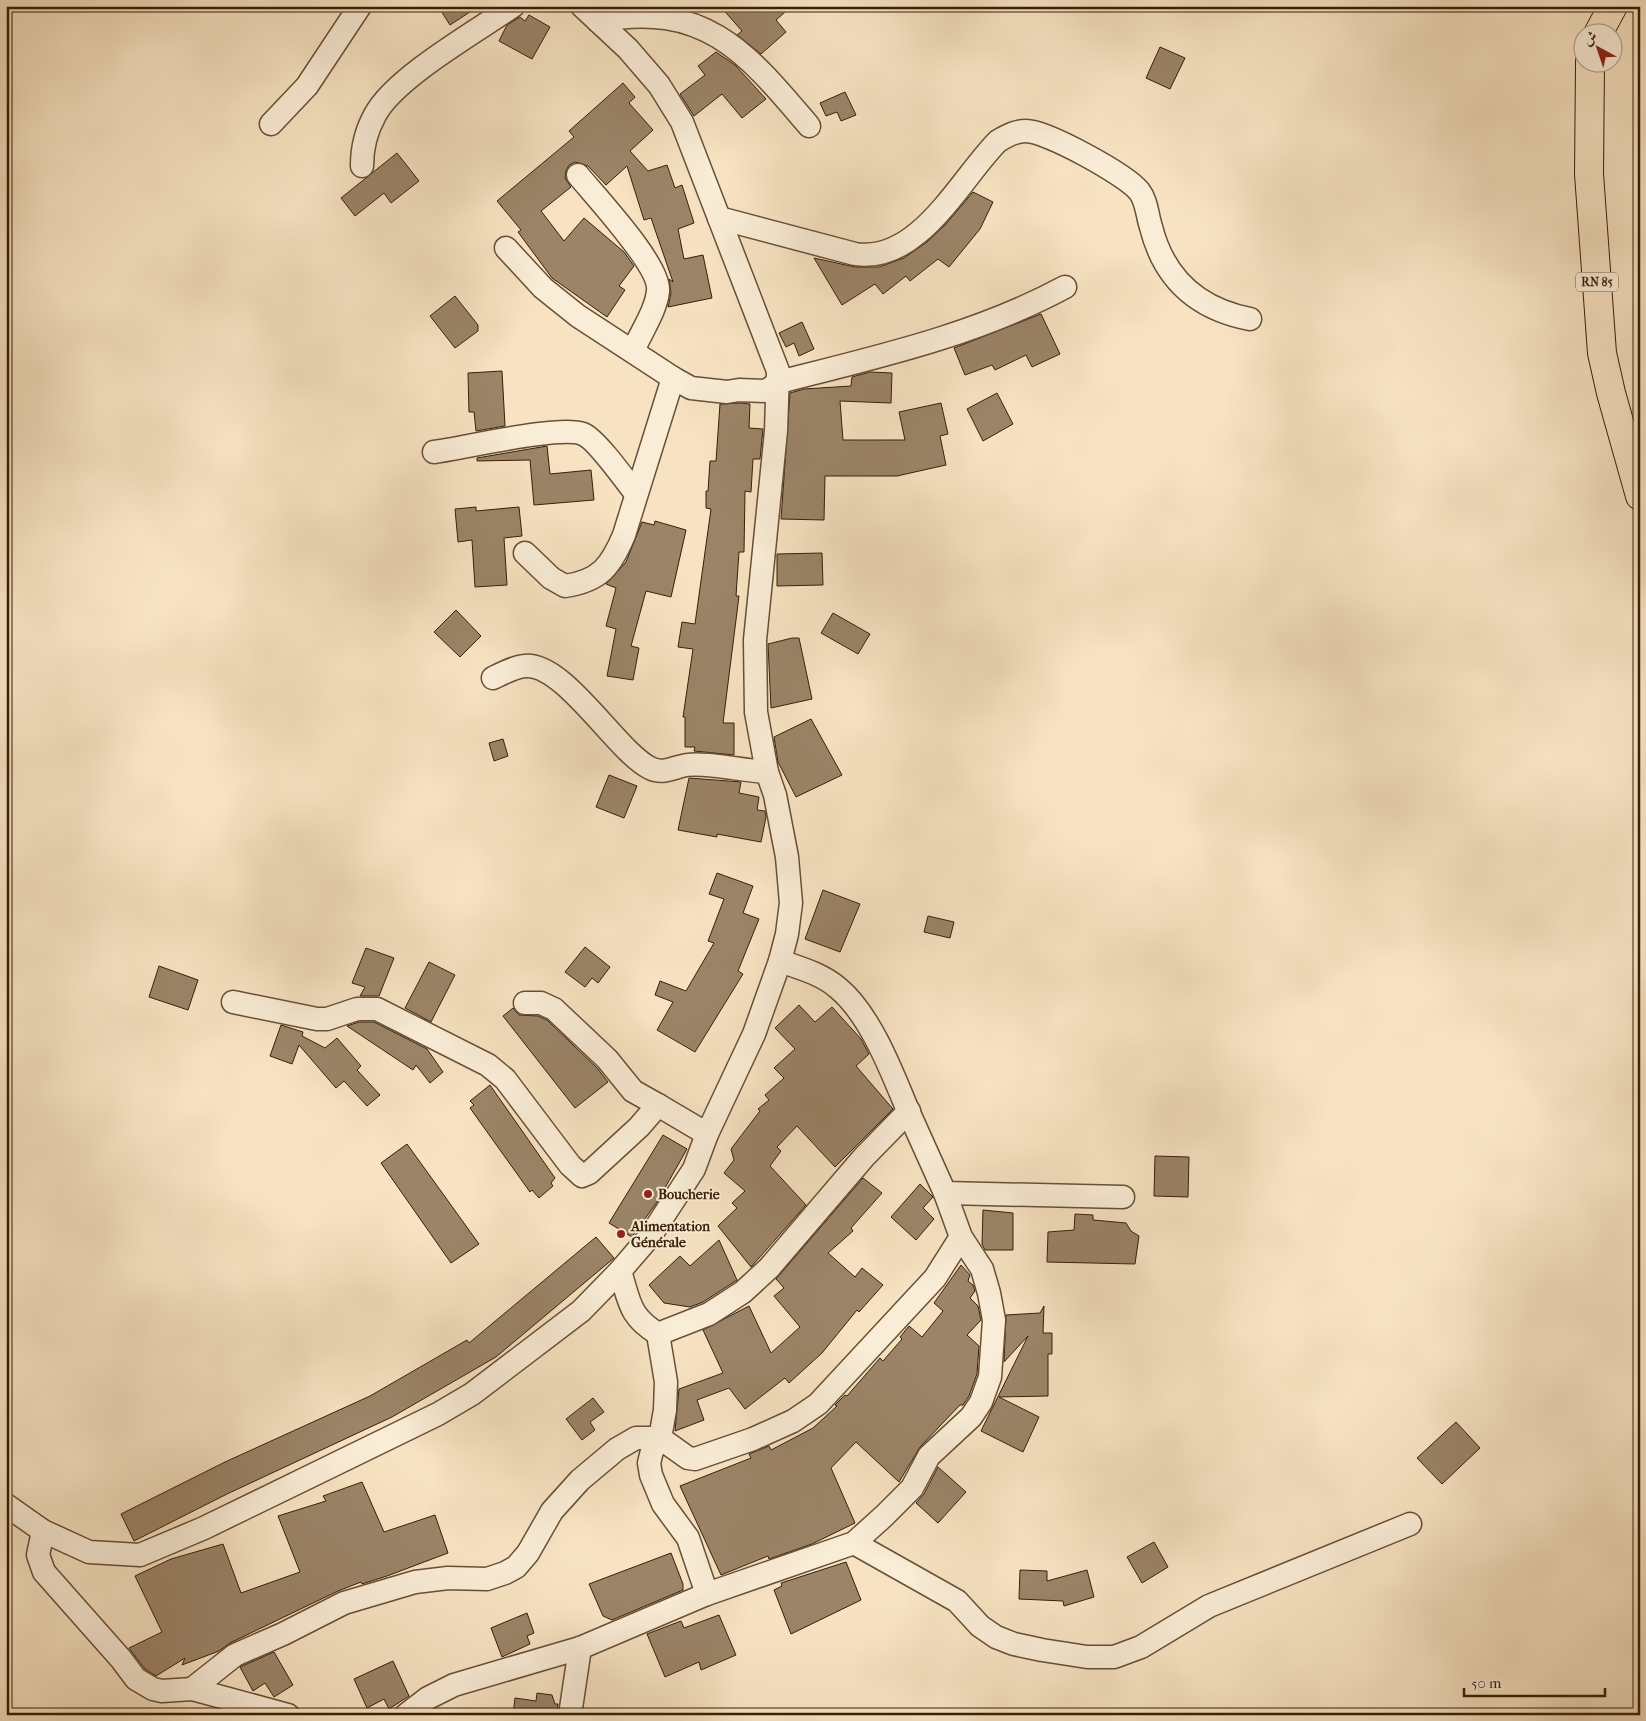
<svg xmlns="http://www.w3.org/2000/svg" width="1646" height="1721" font-family="'IM FELL French Canon',Amiri,serif">
	<style>
		.building { fill: #9b8468; stroke: #381e07 }
		.lines { fill: none; stroke-linecap: round; stroke-linejoin: round }
		.minor-casing { stroke: #684f36; stroke-width: 25 }
		.primary-casing { stroke: #381e07; stroke-width: 30 }
		.minor { stroke: #faedd7; stroke-width: 22 }
		.primary { stroke: #f7e3c2; stroke-width: 28 }
		.poi-dot { fill: #8f2418; stroke: #faedd7; stroke-width: 2 }
		.labels { text-anchor: middle; stroke-width: 4; stroke-linejoin: round; paint-order: stroke }
		.shield { fill: #faedd7; stroke: #725c45; stroke-width: 1 }
		.shield-label { font-size: 12px; font-weight: bold; fill: #381e07 }
		.poi-label { font-size: 14px; font-weight: bold; fill: #381e07; stroke: #faedd7; text-anchor: start }
	</style>
	<rect width="100%" height="100%" fill="#f7e3c2"/>
	<filter id="stains"><feTurbulence type="fractalNoise" baseFrequency=".004" numOctaves="4"/><feColorMatrix values="0 0 0 0 .2 0 0 0 0 .09 0 0 0 0 .02 0 0 0 .5 -.17"/></filter>
	<radialGradient id="worn" r=".72"><stop offset=".6" stop-color="#630" stop-opacity="0"/><stop offset="1" stop-color="#630" stop-opacity=".3"/></radialGradient>
	<g class="building">
		<path d="M438,6H479L450,25Z"/>
		<path d="M720,6H792L776,20L786,32L761,54L737,35L742,31Z"/>
		<path d="M529,15L550,27L532,59L499,41L507,25L520,17L525,21Z"/>
		<path d="M1160,47L1185,58L1170,89L1146,78Z"/>
		<path d="M716,52L735,65L766,99L742,118L722,94L694,116L680,94L705,75L698,66Z"/>
		<path d="M623,83L635,97L629,103L653,130L630,151L648,171L667,165L675,188L682,185L694,223L678,229L684,259L703,255L712,298L668,307L671,293L669,279L673,282L651,218L644,220L627,166L606,185L588,166L575,162L569,165L566,171L565,178L571,187L541,211L564,241L584,218L624,252L634,266L619,286L625,290L607,317L552,278L518,232L521,230L497,201L574,137L569,131Z"/>
		<path d="M845,92L856,115L841,121L837,112L826,116L820,103Z"/>
		<path d="M397,153L419,181L391,203L384,193L355,216L341,198Z"/>
		<path d="M973,192L993,202L980,229L949,267L938,259L910,281L906,276L883,294L875,284L842,305L814,258L855,267H879L904,258L927,242L946,224Z"/>
		<path d="M455,296L478,325V331L455,348L430,316Z"/>
		<path d="M1041,314L1060,354L1032,367L1026,355L995,370L992,365L965,375L954,348Z"/>
		<path d="M802,322L814,349L799,356L794,343L786,347L779,333Z"/>
		<path d="M502,371L505,426L476,431L474,412H469L468,373Z"/>
		<path d="M870,372L892,373L891,403L840,401L843,440H905L899,412L941,403L948,434L940,436L946,465L897,476H825L824,520L781,519L790,393L804,389L851,386L852,377Z"/>
		<path d="M997,393L1013,424L983,441L967,409Z"/>
		<path d="M740,403L750,404L749,428L763,429L760,459H753L751,492L745,491L744,552H739L736,596H739L723,723H734V755L694,751L695,747H685V717H683L693,649L678,647L682,622L695,624L711,509L706,508V491H708L710,461H716L720,404Z"/>
		<path d="M547,446L550,474L591,470L594,500L534,505L530,460L477,461V458Z"/>
		<path d="M476,507V511L519,507L522,536L504,538L507,585L475,587L472,540L458,542L455,509Z"/>
		<path d="M655,521L686,530L671,597L646,591L631,646L639,648L633,680L607,676L616,629L606,626L616,588L606,584L626,562L642,522L654,525Z"/>
		<path d="M822,553L823,585L777,586V554Z"/>
		<path d="M456,610L481,636L460,657L434,632Z"/>
		<path d="M833,613L870,634L858,654L821,633Z"/>
		<path d="M792,638H799L812,699L771,708L768,644Z"/>
		<path d="M811,719L842,775L796,797L778,762L774,737Z"/>
		<path d="M503,739L508,756L494,761L489,743Z"/>
		<path d="M609,775L637,786L624,818L596,807Z"/>
		<path d="M689,778L741,782L739,793L759,797L757,810L765,811L766,817L761,842L717,834V837L678,830Z"/>
		<path d="M717,873L753,886L743,913L759,919L738,971L743,974L695,1052L657,1030L673,1002L655,995L660,981L686,991L714,943L708,941L724,899L709,894Z"/>
		<path d="M823,890L860,904L840,952L805,939Z"/>
		<path d="M928,916L954,922L950,938L924,932Z"/>
		<path d="M585,947L610,967L598,983L592,978L585,987L565,972Z"/>
		<path d="M366,948L394,958L379,996H360L365,987L352,983Z"/>
		<path d="M429,962L455,975L431,1022L405,1008Z"/>
		<path d="M159,966L198,980L188,1010L149,997Z"/>
		<path d="M799,1005L815,1022L832,1007L861,1039L869,1054L856,1066L893,1109L835,1167L797,1126L777,1147L781,1151L770,1166L806,1205L751,1267L718,1226L737,1208L732,1203L745,1191L724,1173L734,1160L731,1149L760,1111L758,1109L769,1100L765,1095L784,1078L774,1068L795,1049L775,1028Z"/>
		<path d="M513,1008L519,1015L538,1016L547,1020L597,1068L608,1082L575,1108L503,1016Z"/>
		<path d="M359,1022H374L427,1049L443,1072L430,1083L416,1065L413,1070L347,1026Z"/>
		<path d="M281,1025L303,1032L302,1036L325,1048L337,1038L361,1066L357,1070L380,1095L367,1106L344,1081L336,1088L299,1045L292,1064L270,1056Z"/>
		<path d="M490,1085L555,1178L551,1183L553,1186L539,1198L532,1190L530,1192L470,1108L474,1105L470,1101Z"/>
		<path d="M663,1135L687,1149L657,1202L632,1237L609,1223Z"/>
		<path d="M407,1144L479,1244L451,1263L381,1163Z"/>
		<path d="M1155,1156L1189,1157L1188,1197L1154,1196Z"/>
		<path d="M863,1178L882,1193L851,1228L853,1231L828,1253L855,1277L862,1268L883,1285L859,1312L857,1310L822,1353L789,1383L785,1378L745,1409L729,1388L697,1400L704,1420L675,1431L679,1389L723,1373L703,1330L749,1306L771,1353L800,1327L774,1296L784,1288L776,1279Z"/>
		<path d="M920,1184L933,1197L923,1208L934,1219L916,1240L891,1217Z"/>
		<path d="M983,1210L1013,1213V1250H985L982,1244Z"/>
		<path d="M1075,1214L1093,1215V1220L1126,1223L1131,1231L1139,1236L1135,1264L1047,1262L1048,1232L1074,1230Z"/>
		<path d="M596,1237L614,1258L496,1357L392,1417L227,1494L134,1541L121,1514L225,1462L370,1396L467,1340L469,1343Z"/>
		<path d="M719,1240L737,1280L703,1302L690,1307L664,1303L649,1285L680,1256L690,1266Z"/>
		<path d="M961,1265L970,1275L968,1281L973,1285L975,1291L970,1298L978,1306L981,1320L967,1335L979,1346L977,1374L969,1396L963,1405H960L920,1447L899,1482L856,1442L831,1468L855,1523L812,1544L769,1559L768,1556L721,1575L680,1486L751,1458L749,1454L769,1446L771,1450L813,1428L837,1406L835,1405L845,1395L847,1396L880,1358L883,1361L902,1339L900,1337L909,1326L922,1337L943,1311L934,1303Z"/>
		<path d="M1044,1306L1043,1333H1052V1354H1048V1396L999,1397L1039,1417L1023,1452L981,1431L1028,1336L1004,1362L1006,1315L1040,1313Z"/>
		<path d="M593,1398L604,1412L590,1422L595,1430L582,1440L566,1419Z"/>
		<path d="M1456,1422L1480,1448L1442,1484L1417,1458Z"/>
		<path d="M938,1467L966,1492L938,1523L916,1503L924,1494Z"/>
		<path d="M362,1482L384,1532L435,1515L448,1553L387,1576L362,1584L361,1582L338,1591L230,1643L219,1651L182,1665L185,1658L156,1676L145,1669L129,1648L162,1632L135,1576L171,1559L223,1544L241,1593L300,1572L278,1516L326,1501L323,1496Z"/>
		<path d="M1154,1542L1168,1567L1142,1583L1127,1557Z"/>
		<path d="M671,1553L683,1584V1590L612,1620L603,1616L589,1584Z"/>
		<path d="M846,1562L861,1600L791,1634L774,1590L782,1586L781,1583Z"/>
		<path d="M1020,1570L1047,1571V1581L1087,1570L1094,1597L1064,1606L1063,1601L1019,1599Z"/>
		<path d="M527,1613L534,1633L527,1636L530,1644L502,1657L491,1628Z"/>
		<path d="M719,1615L736,1655L701,1670L699,1662L665,1677L647,1634L681,1621L684,1628Z"/>
		<path d="M274,1652L293,1685L274,1697L265,1683L253,1691L240,1667Z"/>
		<path d="M393,1661L409,1696L389,1709L384,1699L367,1708L354,1679Z"/>
		<path d="M537,1693L552,1695L555,1704H558L557,1715H513L515,1698L536,1701Z"/>
	</g>
	<g class="lines">
		<g class="minor-casing">
			<g id="minor">
				<path d="M598,21C705,0 747,53 809,126"/>
				<path d="M271,124L307,86L360,6"/>
				<path d="M362,166C362,148 366,131 375,115C394,78 477,31 513,6"/>
				<path d="M578,175C595,196 661,266 658,291C656,311 641,332 633,351"/>
				<path d="M719,218L855,254C919,264 960,179 998,141C1007,136 1015,131 1026,131C1047,131 1126,175 1139,191C1147,201 1147,215 1151,227C1164,279 1198,309 1250,319"/>
				<path d="M506,248L543,288L578,316L673,378"/>
				<path d="M434,452C465,448 559,425 583,434C596,439 626,481 636,494"/>
				<path d="M525,553L551,578L565,586C600,581 611,566 624,535L673,378L691,388L727,392L739,390L766,391L779,382C877,357 976,335 1065,287"/>
				<path d="M493,678C503,673 514,667 525,666C564,662 617,752 650,768C663,775 674,767 687,765C705,762 745,771 767,772"/>
				<path d="M780,961C800,968 822,974 838,988C871,1015 893,1075 909,1113C921,1140 933,1166 945,1193L1123,1197"/>
				<path d="M233,1002L317,1019H327L357,1009H377L488,1065L505,1079L570,1165L582,1176L589,1173L639,1127L658,1105L707,1134"/>
				<path d="M525,1003H541L554,1009L607,1059L633,1091L658,1105"/>
				<path d="M620,1271C630,1303 629,1316 658,1334L709,1314L743,1292L769,1268L864,1157L909,1111"/>
				<path d="M658,1334L666,1382L665,1410L660,1438L652,1451L649,1463L651,1475L663,1504L688,1538L707,1594"/>
				<path d="M6,1505L43,1531L89,1552L140,1555L204,1528L315,1474L438,1414L472,1394L581,1311L620,1271L651,1235L694,1169L707,1134L754,1034L780,961L787,934L791,903L787,857L775,795L767,772L756,712L755,640L776,431L778,371L682,122L659,85L628,49L582,6"/>
				<path d="M43,1531L38,1555L44,1572L121,1659L136,1679L153,1689L162,1691L192,1689L288,1715"/>
				<path d="M854,1543L957,1601L980,1626L996,1637L1014,1644L1042,1650L1087,1657H1114L1141,1647L1209,1606L1410,1524"/>
				<path d="M192,1689L235,1655L283,1634L344,1603L415,1582L448,1578L487,1579L505,1573L516,1567L528,1553L552,1511L580,1480L617,1449L636,1438H660L688,1458L695,1459L753,1439L793,1421L818,1404L935,1278L961,1237"/>
				<path d="M406,1715L428,1698L454,1685L580,1648L707,1594L854,1543L884,1516L912,1488L929,1456L971,1417L981,1402L990,1377L994,1320L989,1293L982,1269L961,1237L945,1193"/>
				<path d="M570,1715L580,1648"/>
			</g>
		</g>
		<g class="primary-casing">
			<g id="primary">
				<path d="M1599,32L1613,6"/>
				<path d="M1590,62L1589,174L1602,353L1611,393L1640,496"/>
			</g>
		</g>
		<use href="#minor" class="minor"/>
		<use href="#primary" class="primary"/>
	</g>
	<g class="poi-dot">
		<circle cx="648" cy="1194" r="5"/>
		<circle cx="621" cy="1234" r="5"/>
	</g>
	<g class="labels">
		<rect class="shield" x="1576" y="272.5" width="42" height="19" rx="4"/>
		<g class="shield-label">
			<text x="1597" y="286">RN 85</text>
		</g>
		<g class="poi-label">
			<text x="658" y="1199">Boucherie</text>
			<text x="631" y="1231">Alimentation<tspan x="631" dy="16">Générale</tspan></text>
		</g>
	</g>
	<rect width="1646" height="1721" fill="none" stroke="#f7e3c2" stroke-width="25"/>
	<rect x="8" y="8" width="1631" height="1706" fill="none" stroke="#381e07" stroke-width="2.5"/>
	<rect x="12" y="12" width="1621" height="1696" fill="none" stroke="#381e07"/>
	<g transform="translate(1598 48) rotate(320)"><circle r="24" fill="#faedd7" stroke="#ac9a84"/>
	<path d="M0-4L9 19L0 12L-9 19Z" fill="#8f2418"/>
	<text y="-8" font-size="14" font-weight="bold" text-anchor="middle" fill="#381e07">ش</text>
	</g>
	<path d="M1464 1688v8h141v-8" fill="none" stroke="#381e07" stroke-width="2.5"/>
	<text x="1471" y="1688" font-size="15" fill="#381e07" stroke="#faedd7" stroke-width="4" paint-order="stroke">50 m</text>
	<rect width="100%" height="100%" filter="url(#stains)"/>
	<rect width="100%" height="100%" fill="url(#worn)"/>
</svg>
